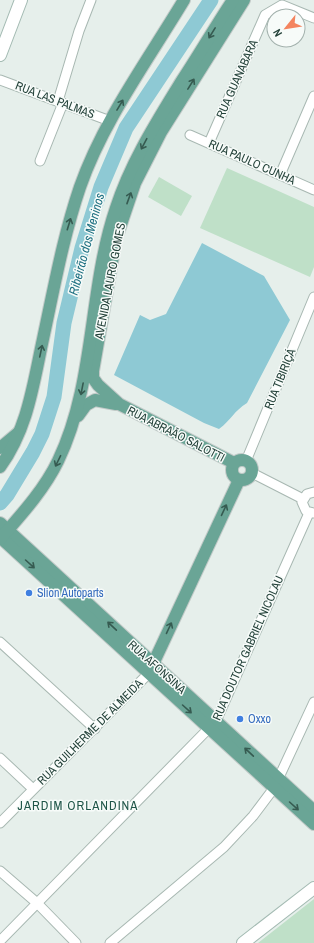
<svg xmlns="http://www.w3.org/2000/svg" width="314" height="943" font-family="'Archivo Narrow',sans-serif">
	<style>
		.green { fill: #bfe0c8 }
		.water { fill: #8ec9d4 }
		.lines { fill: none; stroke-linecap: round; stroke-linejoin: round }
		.river { stroke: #8ec9d4; stroke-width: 15 }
		.street-casing { stroke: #a8b8b2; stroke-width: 11 }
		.secondary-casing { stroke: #a4bbb3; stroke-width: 14 }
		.primary-casing { stroke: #c2cac8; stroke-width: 14 }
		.street { stroke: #fff; stroke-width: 9 }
		.secondary { stroke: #fff; stroke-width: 12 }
		.primary { stroke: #6aa596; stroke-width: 12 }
		.oneway { stroke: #365b51 }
		.shop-dot { fill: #3f7fe0; stroke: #f7fbf9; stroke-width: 1.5 }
		.labels { text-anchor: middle; stroke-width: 3; stroke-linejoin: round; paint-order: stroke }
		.street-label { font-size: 12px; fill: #24423a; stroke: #f7fbf9 }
		.shop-label { font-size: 12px; fill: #366cbe; stroke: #f7fbf9; text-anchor: start }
		.water-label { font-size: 13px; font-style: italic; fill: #1c6f80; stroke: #f7fbf9 }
		.neighbourhood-label { font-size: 13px; letter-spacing: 1px; fill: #1f5548; stroke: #f7fbf9 }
	</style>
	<rect width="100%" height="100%" fill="#e6efeb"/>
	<g class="green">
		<path d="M227,168L314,207V267L310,277L200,228Z"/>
		<path d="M159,177L192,196L181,216L148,197Z"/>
		<path d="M314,899V943H258Z"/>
	</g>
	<path class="water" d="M202,243L264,276L290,320L247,403C234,411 231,420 219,429L204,423L114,375L140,315L150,320L166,314Z"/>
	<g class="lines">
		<path class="river" d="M0,503L7,495L33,452L42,434L54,397L64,323L82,248L101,187L126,128L211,0"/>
		<g class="street-casing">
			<g id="street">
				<path d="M0,80L110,121"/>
				<path d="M58,101L79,31L91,0"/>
				<path d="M190,135L314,190"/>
				<path d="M209,143L265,15L282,5L314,18"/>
				<path d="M40,161L63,103"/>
				<path d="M280,175L314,96"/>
				<path d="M246,461L314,297"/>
				<path d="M252,473L303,499"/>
				<path d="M313,513L306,511L302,502L307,494L314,492"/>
				<path d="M0,642L95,729"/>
				<path d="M0,758L33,789"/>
				<path d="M0,823L149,673L151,668"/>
				<path d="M0,871L37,903L76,943"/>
				<path d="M0,941L216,721L309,513"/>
				<path d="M110,943L224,847L253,816L274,788L314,702"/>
			</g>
		</g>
		<g class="secondary-casing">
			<g id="secondary">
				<path d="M0,55L21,0"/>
				<path d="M243,943L314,888"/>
			</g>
		</g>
		<g class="primary-casing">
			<g id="primary">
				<path d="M78,416L86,405L95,400L116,404"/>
				<path d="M0,448L18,433"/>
				<circle cx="242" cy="470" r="10"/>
				<path d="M234,463L119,404L98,385L93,378V371L116,239L135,183L161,132L244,0"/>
				<path d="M0,467C28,428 33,385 43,339C54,288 63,237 80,187C103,121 148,60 184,0"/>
				<path d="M0,523L314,811"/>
				<path d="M0,537L314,824"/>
				<path d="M0,539C21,515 44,490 58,461C96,382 88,290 116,208C131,162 156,123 181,82C199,55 215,27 233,0"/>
				<path d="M153,664L239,480"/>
			</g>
		</g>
		<use href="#street" class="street"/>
		<use href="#secondary" class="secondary"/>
		<use href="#primary" class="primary"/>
	</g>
	<defs><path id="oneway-shaft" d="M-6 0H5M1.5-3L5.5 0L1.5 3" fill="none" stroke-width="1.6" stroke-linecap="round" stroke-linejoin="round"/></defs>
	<g class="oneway">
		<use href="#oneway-shaft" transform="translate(212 33) rotate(122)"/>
		<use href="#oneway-shaft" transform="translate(191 84) rotate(-58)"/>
		<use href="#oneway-shaft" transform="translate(120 105) rotate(-59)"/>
		<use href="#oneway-shaft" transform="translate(144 144) rotate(118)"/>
		<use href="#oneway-shaft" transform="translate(129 198) rotate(-70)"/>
		<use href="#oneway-shaft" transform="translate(69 224) rotate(-73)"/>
		<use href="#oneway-shaft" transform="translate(41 351) rotate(-78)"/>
		<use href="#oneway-shaft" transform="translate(82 389) rotate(101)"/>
		<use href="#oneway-shaft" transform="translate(58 461) rotate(116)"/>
		<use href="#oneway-shaft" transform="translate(224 510) rotate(-65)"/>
		<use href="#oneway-shaft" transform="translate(30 564) rotate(42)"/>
		<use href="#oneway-shaft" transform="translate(112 626) rotate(-137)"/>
		<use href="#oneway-shaft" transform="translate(169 628) rotate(-65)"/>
		<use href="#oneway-shaft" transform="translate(187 709) rotate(42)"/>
		<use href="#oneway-shaft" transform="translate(249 752) rotate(-137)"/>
		<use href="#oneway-shaft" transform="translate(294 806) rotate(42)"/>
	</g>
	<g class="shop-dot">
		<circle cx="29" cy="593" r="4"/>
		<circle cx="240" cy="719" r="4"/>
	</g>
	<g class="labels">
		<g class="street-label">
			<text transform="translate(237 79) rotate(-66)" y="4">RUA GUANABARA</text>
			<text transform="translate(55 100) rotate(21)" y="4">RUA LAS PALMAS</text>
			<text transform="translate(252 162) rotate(24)" y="4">RUA PAULO CUNHA</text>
			<text transform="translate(110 281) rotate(-79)" y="4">AVENIDA LAURO GOMES</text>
			<text transform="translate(280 379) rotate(-68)" y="4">RUA TIBIRIÇÁ</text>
			<text transform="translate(176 434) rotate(27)" y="4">RUA ABRAÃO SALOTTI</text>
			<text transform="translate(248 648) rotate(-66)" y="4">RUA DOUTOR GABRIEL NICOLAU</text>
			<text transform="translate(157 667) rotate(42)" y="4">RUA AFONSINA</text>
			<text transform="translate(90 732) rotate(-45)" y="4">RUA GUILHERME DE ALMEIDA</text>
		</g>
		<g class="shop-label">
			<text x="37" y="597">Slion Autoparts</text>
			<text x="248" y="723">Oxxo</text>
		</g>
		<g class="water-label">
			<text transform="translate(86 244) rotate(-75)" y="5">Ribeirão dos Meninos</text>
		</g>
		<g class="neighbourhood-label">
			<text x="78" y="810">JARDIM ORLANDINA</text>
		</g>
	</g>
	<g transform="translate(286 28) rotate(240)"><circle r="19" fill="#f7fbf9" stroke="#a3b1ad"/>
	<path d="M0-3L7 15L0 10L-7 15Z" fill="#f4845f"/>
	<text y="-6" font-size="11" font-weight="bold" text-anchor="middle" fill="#24423a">N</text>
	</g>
</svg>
